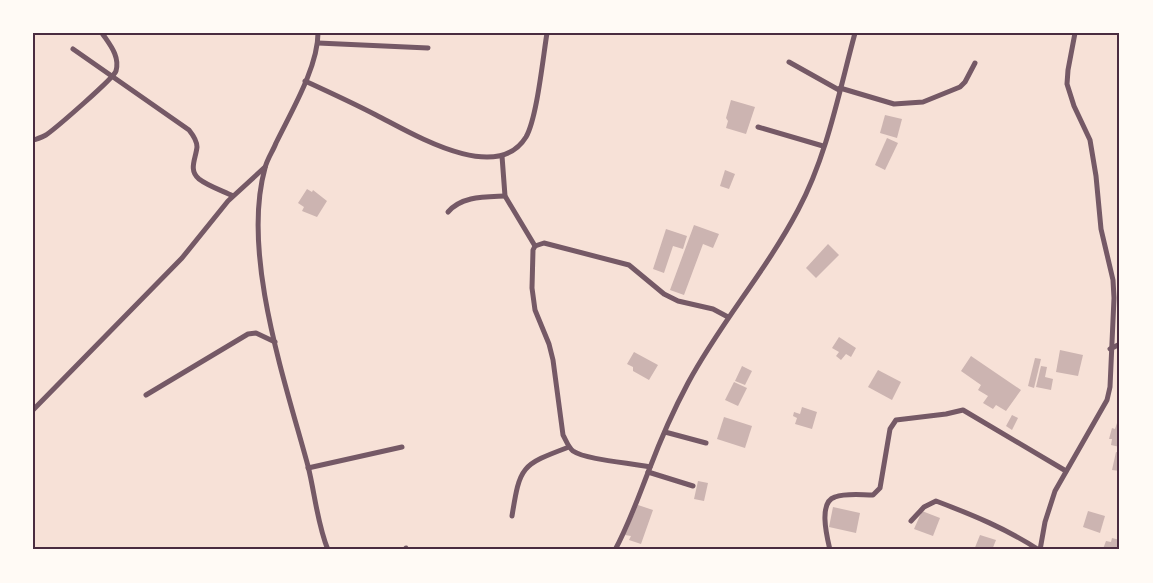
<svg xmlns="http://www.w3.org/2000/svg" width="1153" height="583" font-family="'Sofia Sans Condensed',sans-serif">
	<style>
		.building { fill: #ccb4b1 }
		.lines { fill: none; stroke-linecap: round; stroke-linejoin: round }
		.minor { stroke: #755966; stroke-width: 5 }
		.neatline { fill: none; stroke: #4a2c40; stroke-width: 2 }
	</style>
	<rect width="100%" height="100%" fill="#f7e1d7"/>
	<g class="building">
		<path d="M731,100L755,107L746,134L726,128L728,121L726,118Z"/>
		<path d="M885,115L902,119L897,138L880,133Z"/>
		<path d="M887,138L898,143L885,170L875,165Z"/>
		<path d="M725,170L735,174L729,189L720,186Z"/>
		<path d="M307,189L312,192L313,190L327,201L317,217L302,211L304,207L298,203Z"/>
		<path d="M694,225L719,234L713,248L703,244L684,295L670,290Z"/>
		<path d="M666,229L687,236L683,249L673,246L664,273L653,269Z"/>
		<path d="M828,244L839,255L816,278L806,268Z"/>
		<path d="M839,337L856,348L851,357L846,354L841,360L836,356L839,352L832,348Z"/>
		<path d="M1060,350L1083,355L1078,376L1056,372Z"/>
		<path d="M634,352L658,365L649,380L633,371V367L627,364Z"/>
		<path d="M971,356L1021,390L1006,411L996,405L993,409L983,403L988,396L978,390L981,385L961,371Z"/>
		<path d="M1035,358L1041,359L1034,388L1028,386Z"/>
		<path d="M742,366L752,371L745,385L735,381Z"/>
		<path d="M1041,366L1047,367L1045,377L1053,379L1051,390L1036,387Z"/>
		<path d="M878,370L901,382L892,400L868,387Z"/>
		<path d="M734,382L747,388L738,406L725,400Z"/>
		<path d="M802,407L817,412L812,429L795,424L797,418L793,416L794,412L800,414Z"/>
		<path d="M1012,415L1018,418L1012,430L1006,426Z"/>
		<path d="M724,417L752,426L745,448L717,439Z"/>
		<path d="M1117,423L1120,424V447L1111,445L1112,439H1109L1112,428L1115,429Z"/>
		<path d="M1116,452L1120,453V471L1112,470Z"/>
		<path d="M698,481L708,483L704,501L694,499Z"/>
		<path d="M638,505L653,510L641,544L629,540L631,536L625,535Z"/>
		<path d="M833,507L860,513L856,533L829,527Z"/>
		<path d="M922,511L940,518L933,536L914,529Z"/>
		<path d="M1088,511L1105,516L1100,533L1083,527Z"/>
		<path d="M980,535L996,540L992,550H974Z"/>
		<path d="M1112,538L1120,540V550L1103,549L1106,541L1111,542Z"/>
	</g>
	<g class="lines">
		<g class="minor">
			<path d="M318,33C318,67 291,112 276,143C273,151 267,159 265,168C241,254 285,381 308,466C315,494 317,523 328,550"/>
			<path d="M318,43L428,48"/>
			<path d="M73,49L189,130C193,135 197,141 197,147C196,158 188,170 199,179C208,186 223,191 233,196"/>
			<path d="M789,62L839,90"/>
			<path d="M305,81C329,92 353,103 376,115C410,132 496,186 526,137C537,118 543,57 547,33"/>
			<path d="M840,88L894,104L923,102L960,87L965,82L975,63"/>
			<path d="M758,127L823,146"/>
			<path d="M33,140C38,139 42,137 46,135C56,128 114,78 116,71C120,56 110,45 102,33"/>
			<path d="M502,156L505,196L535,246"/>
			<path d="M448,212C462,196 484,197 505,196"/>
			<path d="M1110,349L1120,344"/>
			<path d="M146,395L248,334L256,333L275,342"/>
			<path d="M33,410L182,258L228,201L265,167"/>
			<path d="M665,432L706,443"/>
			<path d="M650,467C632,463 586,460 573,451C568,447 566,440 563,435L553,360L549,344L535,310L532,288L533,250L535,246L544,243L629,265L664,294L678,301L713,309L728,317"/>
			<path d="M308,468L402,447"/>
			<path d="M648,472L693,486"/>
			<path d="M512,516C520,466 521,465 569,447"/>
			<path d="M911,521L924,507L936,501C973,515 1007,529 1039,550"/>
			<path d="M406,548L407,550"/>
			<path d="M615,550C629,524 638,498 649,470C660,441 673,411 688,383C720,323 766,271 798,210C827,156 839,92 855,33"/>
			<path d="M830,550C827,537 818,502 835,497C846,493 861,495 873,495L880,488L890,429L896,420L946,414L963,410L1066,471"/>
			<path d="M1040,550L1045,522L1055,491L1107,400L1110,387L1114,298L1113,280L1101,229L1096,176L1090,140L1074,106L1067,84L1068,70L1075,33"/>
		</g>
	</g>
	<rect width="1153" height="583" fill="none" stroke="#fffaf5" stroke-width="69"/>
	<rect x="34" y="34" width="1084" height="514" class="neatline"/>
</svg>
